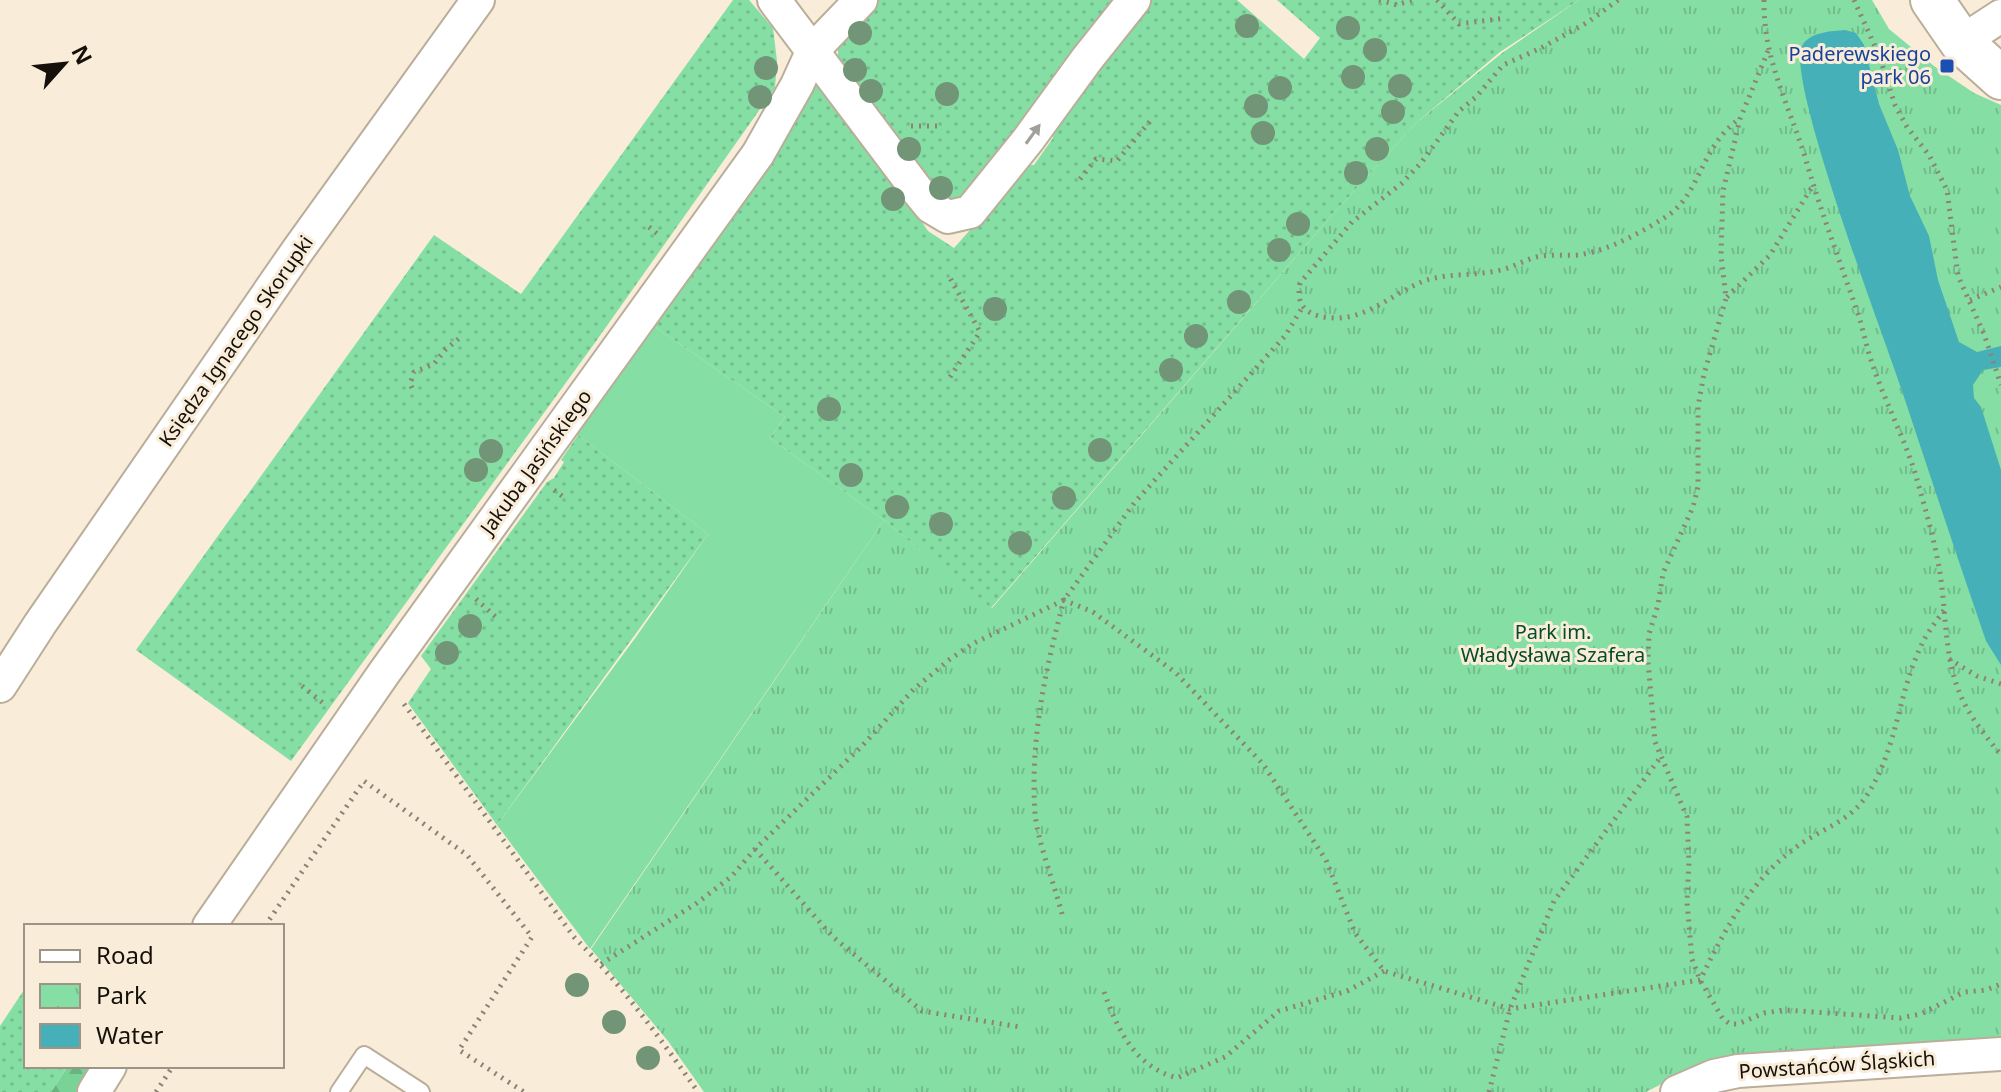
<svg xmlns="http://www.w3.org/2000/svg" width="2001" height="1092" font-family="'Noto Sans',sans-serif">
	<style>
		.grass { fill: #85dea3 }
		.forest { fill: url(#forest-firs) }
		.park { fill: url(#park-tufts) }
		.garden { fill: url(#garden-dots) }
		.water { fill: #45b0b8 }
		.lines { fill: none; stroke-linecap: round; stroke-linejoin: round }
		.service-casing { stroke: #baae9b; stroke-width: 20 }
		.minor-casing { stroke: #baae9b; stroke-width: 36 }
		.tertiary-casing { stroke: #baae9b; stroke-width: 46 }
		.path { stroke: #8c8375; stroke-width: 5; stroke-dasharray: 2 6; stroke-linecap: butt }
		.service { stroke: #fff; stroke-width: 16 }
		.minor { stroke: #fff; stroke-width: 32 }
		.tertiary { stroke: #fff; stroke-width: 42 }
		.tree { fill: #739577 }
		.oneway { fill: #a1a09d }
		.transit-dot { fill: #1a4fb4; stroke: #f9ecd8; stroke-width: 3 }
		.labels { text-anchor: middle; stroke-width: 6; stroke-linejoin: round; paint-order: stroke }
		.transit-label { font-size: 20px; fill: #164399; stroke: #f9ecd8; text-anchor: end }
		.street-label { font-size: 20px; fill: #15110a; stroke: #f9ecd8 }
		.park-label { font-size: 20px; fill: #054d28; stroke: #f9ecd8 }
	</style>
	<defs>
		<pattern id="forest-firs" width="22" height="20" patternUnits="userSpaceOnUse" patternTransform="scale(2)"><rect width="22" height="20" fill="#79d397"/><path d="M5 1l3.5 6h-7zM16 11l3.5 6h-7z" fill="#68b481"/></pattern>
		<pattern id="park-tufts" width="24" height="20" patternUnits="userSpaceOnUse" patternTransform="scale(2)"><rect width="24" height="20" fill="#85dea3"/><path d="M3 7l-1-3M5 7V3M7 7l1-3M15 17l-1-3M17 17v-4M19 17l1-3" fill="none" stroke="#72bd8b"/></pattern>
		<pattern id="garden-dots" width="8" height="8" patternUnits="userSpaceOnUse" patternTransform="scale(2)"><rect width="8" height="8" fill="#85dea3"/><path d="M2 2h.1M6 6h.1" fill="none" stroke="#72bd8b" stroke-width="1.8" stroke-linecap="round"/></pattern>
	</defs>
	<rect width="100%" height="100%" fill="#f9ecd8"/>
	<path class="grass" d="M647,321L785,417L770,438L884,520L590,949L497,825L636,637L708,534L570,429Z"/>
	<path class="forest" d="M68,1066H95L80,1092H51Z"/>
	<path class="park" d="M1579,0H1872L1889,29L1934,66L1974,93L2001,105V1042L1671,1079L1646,1092H704L668,1041L591,949L884,520L992,608L1333,214L1416,123L1502,53Z"/>
	<g class="garden">
		<path d="M733,0H749L773,28L777,61L775,88L594,344L291,761L136,650L434,235L521,294Z"/>
		<path d="M871,0H1119L971,186L959,197L948,199L933,193L886,123L838,63V35Z"/>
		<path d="M1146,0H1237L1304,59L1320,38L1277,0H1579L1500,52L1416,123L1333,214L991,608L884,520L770,438L785,417L647,321L817,83L866,140L928,231L954,248L1028,165H1034L1053,138L1054,125Z"/>
		<path d="M578,435L708,534L497,825L408,703L431,669L421,656L547,482L554,478L564,462L561,460Z"/>
		<path d="M26,987V1066H68L51,1092H0V1026Z"/>
	</g>
	<path class="water" d="M1845,30L1856,33L1864,45L1879,104L1898,150L1910,196L1929,236L1938,280L1959,342L1977,352L2001,346V367L1983,370L1973,385L1974,398L1981,407L2001,470V665L1986,641C1957,557 1929,472 1901,388C1885,339 1785,78 1802,46C1809,32 1832,31 1845,30Z"/>
	<g class="lines">
		<g class="service-casing">
			<path id="service" d="M339,1092L364,1055L421,1092"/>
		</g>
		<g class="minor-casing">
			<g id="minor">
				<path d="M774,0L917,190L931,207L948,217L970,212L1028,140L1087,59L1134,0"/>
				<path d="M1961,42L2001,16"/>
				<path d="M0,686L40,624L298,250L478,0"/>
				<path d="M209,926L384,673L758,154L797,85L813,50L861,0"/>
				<path d="M94,1092L110,1066"/>
				<path d="M1677,1092L1714,1076L1738,1071L2001,1054"/>
			</g>
		</g>
		<g class="tertiary-casing">
			<path id="tertiary" d="M1932,0L1961,42L2001,78"/>
		</g>
		<g class="path">
			<path d="M1379,0L1397,5L1412,0"/>
			<path d="M1437,0L1459,24L1506,18"/>
			<path d="M1618,0L1588,22L1541,48L1503,65L1476,97L1459,111L1421,163L1401,184L1352,222L1300,283C1295,309 1310,317 1335,318C1367,319 1395,292 1424,281C1447,273 1472,276 1496,271C1510,269 1522,261 1536,257C1550,254 1564,256 1578,255C1608,251 1642,232 1667,216C1700,195 1700,148 1738,120"/>
			<path d="M1764,0C1763,58 1788,103 1805,157C1820,209 1839,259 1857,311C1863,328 1866,346 1872,363C1885,402 1904,437 1916,476C1926,512 1938,551 1942,588C1946,623 1946,656 1958,689C1967,714 1985,735 2001,755"/>
			<path d="M1854,0L1879,55L1895,105L1907,127L1929,155L1947,190L1958,276L1984,334L2001,385"/>
			<path d="M1768,51L1740,119L1723,191L1721,255L1726,298L1704,374L1698,406V487L1693,507L1663,573L1658,605L1649,634L1648,661L1655,742L1687,817L1689,862L1687,902L1692,959L1700,980L1723,1019L1730,1024H1738L1764,1013L1785,1010L1900,1018L1921,1014L1964,992L1986,990L2001,984"/>
			<path d="M911,126H938"/>
			<path d="M1080,179L1096,159L1117,161L1151,120"/>
			<path d="M649,227L661,237"/>
			<path d="M1727,297L1770,255L1812,187"/>
			<path d="M1970,300L2001,287"/>
			<path d="M950,377L978,335L979,330L950,278"/>
			<path d="M412,388L410,384L414,372L434,364L445,350L462,336"/>
			<path d="M554,490L566,499"/>
			<path d="M476,599L499,620"/>
			<path d="M1949,659L1977,676L2001,684"/>
			<path d="M302,686L323,703"/>
			<path d="M404,704L574,937C621,984 660,1038 698,1092"/>
			<path d="M755,849L833,937L922,1011L1020,1027"/>
			<path d="M1062,914C1055,886 1037,840 1035,813C1030,740 1045,671 1064,600L1093,612L1176,673L1263,764L1326,860L1355,933L1384,971L1510,1009L1700,980C1725,930 1749,882 1795,848C1820,829 1850,822 1867,795C1897,750 1898,694 1921,646C1926,634 1936,622 1944,610"/>
			<path d="M265,926L364,781L467,855L532,937L459,1050L524,1092"/>
			<path d="M601,964L697,903L732,876L755,849L862,746L914,689L949,660L972,644L1064,600L1135,502L1285,336L1302,308"/>
			<path d="M1104,992C1118,1030 1134,1066 1177,1078L1225,1057L1279,1011L1347,991L1384,971"/>
			<path d="M156,1092L173,1066"/>
			<path d="M1489,1092L1510,1009L1554,901L1660,758"/>
		</g>
		<use href="#service" class="service"/>
		<use href="#minor" class="minor"/>
		<use href="#tertiary" class="tertiary"/>
	</g>
	<g class="tree">
		<circle cx="1247" cy="26" r="12"/>
		<circle cx="1348" cy="28" r="12"/>
		<circle cx="860" cy="33" r="12"/>
		<circle cx="1375" cy="50" r="12"/>
		<circle cx="766" cy="68" r="12"/>
		<circle cx="855" cy="70" r="12"/>
		<circle cx="1353" cy="77" r="12"/>
		<circle cx="1400" cy="86" r="12"/>
		<circle cx="1280" cy="88" r="12"/>
		<circle cx="871" cy="91" r="12"/>
		<circle cx="947" cy="94" r="12"/>
		<circle cx="760" cy="97" r="12"/>
		<circle cx="1256" cy="106" r="12"/>
		<circle cx="1393" cy="112" r="12"/>
		<circle cx="1263" cy="133" r="12"/>
		<circle cx="909" cy="149" r="12"/>
		<circle cx="1377" cy="149" r="12"/>
		<circle cx="1356" cy="173" r="12"/>
		<circle cx="941" cy="188" r="12"/>
		<circle cx="893" cy="199" r="12"/>
		<circle cx="1298" cy="224" r="12"/>
		<circle cx="1279" cy="250" r="12"/>
		<circle cx="1239" cy="302" r="12"/>
		<circle cx="995" cy="309" r="12"/>
		<circle cx="1196" cy="336" r="12"/>
		<circle cx="1171" cy="370" r="12"/>
		<circle cx="829" cy="409" r="12"/>
		<circle cx="1100" cy="450" r="12"/>
		<circle cx="491" cy="451" r="12"/>
		<circle cx="476" cy="470" r="12"/>
		<circle cx="851" cy="475" r="12"/>
		<circle cx="1064" cy="498" r="12"/>
		<circle cx="897" cy="507" r="12"/>
		<circle cx="941" cy="524" r="12"/>
		<circle cx="1020" cy="543" r="12"/>
		<circle cx="470" cy="626" r="12"/>
		<circle cx="447" cy="653" r="12"/>
		<circle cx="577" cy="985" r="12"/>
		<circle cx="614" cy="1022" r="12"/>
		<circle cx="648" cy="1058" r="12"/>
	</g>
	<defs><path id="oneway-solid" d="M-6-.8H1V-3.2L6.5 0L1 3.2V.8H-6Z" transform="scale(2)"/></defs>
	<use class="oneway" href="#oneway-solid" transform="translate(1033 134) rotate(-54)"/>
	<rect class="transit-dot" x="1939" y="58" width="16" height="16" rx="4"/>
	<g class="labels">
		<g class="transit-label">
			<text x="1931" y="61">Paderewskiego<tspan x="1931" dy="23">park 06</tspan></text>
		</g>
		<g class="street-label">
			<text transform="translate(236 341) rotate(-55)" y="7">Księdza Ignacego Skorupki</text>
			<text transform="translate(536 462) rotate(-54)" y="7">Jakuba Jasińskiego</text>
			<text transform="translate(1837 1065) rotate(-4)" y="7">Powstańców Śląskich</text>
		</g>
		<g class="park-label">
			<text x="1553" y="639">Park im.<tspan x="1553" dy="23">Władysława Szafera</tspan></text>
		</g>
	</g>
	<rect x="24" y="924" width="260" height="144" fill="#f9ecd8" stroke="#9e9486" stroke-width="2"/>
	<rect x="40" y="950" width="40" height="12" fill="#ffffff" stroke="#9e9486" stroke-width="2"/>
	<text x="96" y="964" font-size="24" fill="#15110a">Road</text>
	<rect x="40" y="984" width="40" height="24" fill="url(#park-tufts)" stroke="#9e9486" stroke-width="2"/>
	<text x="96" y="1004" font-size="24" fill="#15110a">Park</text>
	<rect x="40" y="1024" width="40" height="24" fill="#45b0b8" stroke="#9e9486" stroke-width="2"/>
	<text x="96" y="1044" font-size="24" fill="#15110a">Water</text>
	<g transform="translate(64 64) rotate(63)" stroke="#f9ecd8" stroke-width="6" paint-order="stroke">
	<path d="M0-6L14 30L0 20L-14 30Z" fill="#15110a"/>
	<text y="-12" font-size="22" font-weight="bold" text-anchor="middle" fill="#15110a">N</text>
	</g>
</svg>
